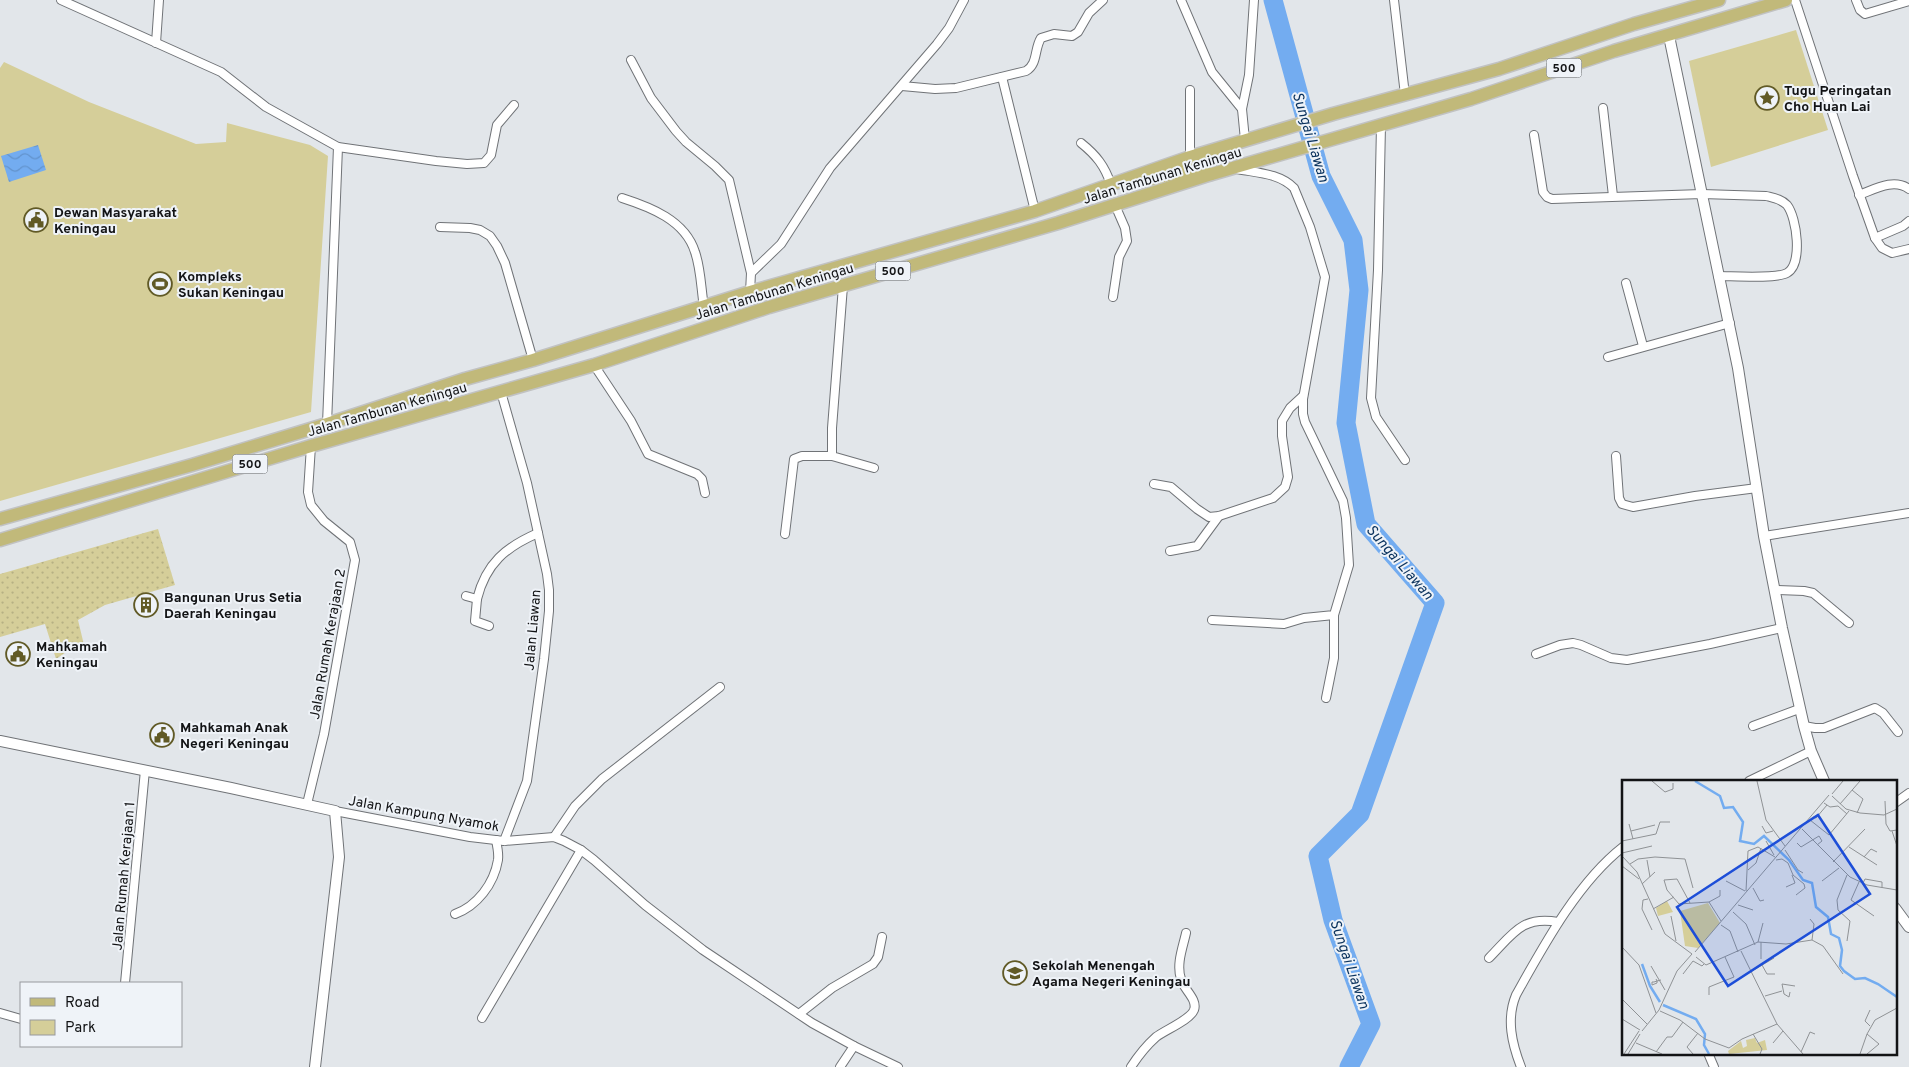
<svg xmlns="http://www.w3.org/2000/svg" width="1909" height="1067" font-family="Overpass,sans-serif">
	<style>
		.grass { fill: url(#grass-dots) }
		.green { fill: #d5ce99 }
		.water { fill: url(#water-waves) }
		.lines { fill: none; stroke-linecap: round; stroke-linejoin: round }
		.river { stroke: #73acf0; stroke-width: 19 }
		.minor-casing { stroke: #707377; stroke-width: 10 }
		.tertiary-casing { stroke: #707377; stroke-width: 12 }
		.primary-casing { stroke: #c1c2c2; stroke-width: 15 }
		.minor { stroke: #fff; stroke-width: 8 }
		.tertiary { stroke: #fff; stroke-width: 10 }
		.primary { stroke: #c1b97a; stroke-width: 12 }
		.labels { text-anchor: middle; stroke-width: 4; stroke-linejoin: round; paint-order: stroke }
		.shield { fill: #eff3f8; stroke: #545659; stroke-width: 1 }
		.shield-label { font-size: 12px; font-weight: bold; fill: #121315 }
		.poi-label { font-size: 14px; font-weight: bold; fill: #121315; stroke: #eff3f8; text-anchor: start }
		.street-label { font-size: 14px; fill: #121315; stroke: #eff3f8 }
		.water-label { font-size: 15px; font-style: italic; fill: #0a325d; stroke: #eff3f8 }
		.inset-river { fill: none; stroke: #73acf0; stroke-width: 2.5 }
		.inset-road { fill: none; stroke: #8f9295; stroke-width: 1 }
		.view { fill: #1d4ed8; fill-opacity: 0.15; stroke: #1d4ed8; stroke-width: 2.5 }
		.inset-edge { fill: none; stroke: #121315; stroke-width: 2.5 }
	</style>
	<defs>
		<pattern id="grass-dots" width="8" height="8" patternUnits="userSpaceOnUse" patternTransform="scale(1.25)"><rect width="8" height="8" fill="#d5ce99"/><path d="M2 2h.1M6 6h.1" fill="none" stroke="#b6b083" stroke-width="1.8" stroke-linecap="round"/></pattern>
		<pattern id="water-waves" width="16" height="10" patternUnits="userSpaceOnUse" patternTransform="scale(1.25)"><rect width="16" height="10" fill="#73acf0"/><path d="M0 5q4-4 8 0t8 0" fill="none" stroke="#6293cd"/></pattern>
	</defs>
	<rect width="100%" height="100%" fill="#e2e6ea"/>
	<path class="grass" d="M158,529L175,585L105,605L78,620L84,645L72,648L56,659L45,624L0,637V574Z"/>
	<g class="green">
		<path d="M1796,30L1828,130L1711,167L1689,61Z"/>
		<path d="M4,62L89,102L196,144L226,142L227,123L310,145L328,156L311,412L0,501V68Z"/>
	</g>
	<path class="water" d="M38,145L46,170L9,182L1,156Z"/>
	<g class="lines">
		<path class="river" d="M1273,0L1321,176L1353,240L1359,290L1346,423L1366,524L1435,603L1360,814L1318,856L1333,920L1371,1024L1349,1067"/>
		<g class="minor-casing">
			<g id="minor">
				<path d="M61,0L221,72L266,107L338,147L327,424"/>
				<path d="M1181,0L1212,72L1242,109L1245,140"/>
				<path d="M1394,0L1405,95"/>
				<path d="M1795,0L1853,176L1875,238L1882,248L1892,253L1909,249"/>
				<path d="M1856,0L1860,10L1865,14L1909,1"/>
				<path d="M156,43L159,0"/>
				<path d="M631,60L651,98L676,131L686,142L715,166L729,180L751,273"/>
				<path d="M1002,77L1035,211"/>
				<path d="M902,86L935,89L956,88L1026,71C1038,64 1034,49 1041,38L1054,34L1072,36L1078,32L1089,13L1103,0"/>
				<path d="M1603,108L1613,196"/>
				<path d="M1242,109L1249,75L1254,0"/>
				<path d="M1381,125L1378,270L1371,398L1376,417L1405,460"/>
				<path d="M1534,135L1543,192L1547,197L1552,199L1702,194L1766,196C1774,198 1781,199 1787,205C1797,218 1803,264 1787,273C1776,279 1733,276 1718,276"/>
				<path d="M1081,143C1096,155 1105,166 1111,185"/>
				<path d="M338,147L436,161L467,164L484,163L491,155L497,125L514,105"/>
				<path d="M1190,157V90"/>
				<path d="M1859,195C1875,189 1894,178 1909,189"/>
				<path d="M622,198C650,207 685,220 695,252C701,269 701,289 704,307"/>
				<path d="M440,227L470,228L480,230L490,236L497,246L505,263L533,360"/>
				<path d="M1875,238L1903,226L1909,221"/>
				<path d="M1626,283L1643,346"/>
				<path d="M843,286L832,428V456L874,468"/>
				<path d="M750,292L751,273L781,244L830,168L937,44L949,28L964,0"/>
				<path d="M1113,297L1119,257L1127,241L1125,228L1115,205"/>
				<path d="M1608,357L1730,323"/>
				<path d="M594,365L631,421L648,454L697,474L702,479L705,493"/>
				<path d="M501,392L527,483L547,574L549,590V611L544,659L527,781L504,841"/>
				<path d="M1616,456L1619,498L1622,504L1633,507L1695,496L1757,488"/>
				<path d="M1154,484L1171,487L1197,509L1209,517L1219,516L1273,498L1285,487L1288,477L1282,436V421L1290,408L1303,396"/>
				<path d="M785,534L794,459L802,456H832"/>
				<path d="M1764,536L1909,513"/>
				<path d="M1170,551L1197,546L1219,516"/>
				<path d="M1775,590L1804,591L1813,593L1849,623"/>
				<path d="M466,596L477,599C486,563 506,547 538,533"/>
				<path d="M477,599L475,621L489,626"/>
				<path d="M1212,620L1284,624L1304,618L1334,615L1349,565L1346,518L1343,501L1305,422L1303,414V399L1325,277L1310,227L1294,188C1279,173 1257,173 1237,169"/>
				<path d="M1536,654L1560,645L1573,643L1581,645L1611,658L1627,660L1710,644L1782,628"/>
				<path d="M1326,698L1334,658V615"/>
				<path d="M1753,726L1799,709"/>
				<path d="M1804,726L1815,728H1824L1875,708L1883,713L1898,732"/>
				<path d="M1749,781L1811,751"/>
				<path d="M1895,803L1909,793"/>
				<path d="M307,804L324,734L355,560L350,542L324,521L311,505L308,492L311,446"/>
				<path d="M335,811L470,837L504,841L554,837L564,841L581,850L594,860L645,905L703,950L812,1023L854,1046L898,1067"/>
				<path d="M554,837L575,806L602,779L720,687"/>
				<path d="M455,914C477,906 494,884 498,860C499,853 497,846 496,840"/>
				<path d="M1489,958C1512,935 1522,915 1558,922"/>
				<path d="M125,983L145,770"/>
				<path d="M0,1013L21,1019"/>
				<path d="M799,1014L832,988L873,964L878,957L882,937"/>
				<path d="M482,1018L581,850"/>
				<path d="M1708,1053L1714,1067"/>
				<path d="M840,1067L854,1046"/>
				<path d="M1131,1067C1138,1056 1146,1046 1156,1037C1165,1030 1190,1020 1194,1010C1198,999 1183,989 1181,979C1176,964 1183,947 1186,933"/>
				<path d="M1521,1067C1512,1044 1506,1019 1516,995C1544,945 1578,882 1623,847"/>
			</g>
		</g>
		<g class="tertiary-casing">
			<g id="tertiary">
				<path d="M1669,36L1738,368L1764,536L1782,628L1804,726L1811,751L1824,781"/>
				<path d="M0,741L231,788L335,811L339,857L315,1067"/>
				<path d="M1895,908L1909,927"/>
			</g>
		</g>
		<g class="primary-casing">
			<g id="primary">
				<path d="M1143,181L1193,169L1211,174"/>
				<path d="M0,519L192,465L327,424L465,379L533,360L750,292L1035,211L1190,157L1333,114L1499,69L1634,24L1719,0"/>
				<path d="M0,540L311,446L594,365L769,307L1058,223L1205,176L1471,99L1614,51L1786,0"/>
			</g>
		</g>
		<use href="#minor" class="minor"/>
		<use href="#tertiary" class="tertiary"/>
		<use href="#primary" class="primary"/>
	</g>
	<defs>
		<g id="sight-ring" transform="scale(1.25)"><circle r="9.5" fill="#eff3f8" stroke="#615a26" stroke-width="1.5"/><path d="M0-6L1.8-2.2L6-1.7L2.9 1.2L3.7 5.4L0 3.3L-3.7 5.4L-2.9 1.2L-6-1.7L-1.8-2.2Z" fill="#615a26"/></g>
		<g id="civic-ring" transform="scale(1.25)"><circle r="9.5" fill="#eff3f8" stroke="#615a26" stroke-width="1.5"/><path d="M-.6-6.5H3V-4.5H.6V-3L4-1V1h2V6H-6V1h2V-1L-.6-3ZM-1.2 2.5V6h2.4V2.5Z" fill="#615a26"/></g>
		<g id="stadium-ring" transform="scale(1.25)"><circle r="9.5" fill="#eff3f8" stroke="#615a26" stroke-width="1.5"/><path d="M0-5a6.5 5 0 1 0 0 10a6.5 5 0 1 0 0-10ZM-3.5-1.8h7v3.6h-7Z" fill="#615a26"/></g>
		<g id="building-ring" transform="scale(1.25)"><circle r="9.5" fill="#eff3f8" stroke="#615a26" stroke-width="1.5"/><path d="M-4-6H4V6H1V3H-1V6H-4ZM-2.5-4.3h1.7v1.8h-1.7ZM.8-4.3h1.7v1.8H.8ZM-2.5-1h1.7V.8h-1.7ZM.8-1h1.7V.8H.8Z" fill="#615a26"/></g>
		<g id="school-ring" transform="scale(1.25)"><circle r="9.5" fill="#eff3f8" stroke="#615a26" stroke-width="1.5"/><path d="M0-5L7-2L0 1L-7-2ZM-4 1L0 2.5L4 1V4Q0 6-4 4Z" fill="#615a26"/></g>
	</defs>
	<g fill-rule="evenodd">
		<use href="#sight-ring" x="1767" y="98"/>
		<use href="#civic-ring" x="36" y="220"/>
		<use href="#stadium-ring" x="160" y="284"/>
		<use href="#building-ring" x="146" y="605"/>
		<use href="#civic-ring" x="18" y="654"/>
		<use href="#civic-ring" x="162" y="735"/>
		<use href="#school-ring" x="1015" y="973"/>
	</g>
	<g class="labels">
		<g class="shield">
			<rect x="1546.5" y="58.5" width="35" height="19" rx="4"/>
			<rect x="875.5" y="261.5" width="35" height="19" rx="4"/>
			<rect x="232.5" y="454.5" width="35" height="19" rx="4"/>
		</g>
		<g class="shield-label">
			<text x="1564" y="72">500</text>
			<text x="893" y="275">500</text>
			<text x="250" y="468">500</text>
		</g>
		<g class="poi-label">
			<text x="1784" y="95">Tugu Peringatan<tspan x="1784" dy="16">Cho Huan Lai</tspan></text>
			<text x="54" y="217">Dewan Masyarakat<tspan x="54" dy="16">Keningau</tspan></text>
			<text x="178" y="281">Kompleks<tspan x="178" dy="16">Sukan Keningau</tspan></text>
			<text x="164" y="602">Bangunan Urus Setia<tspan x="164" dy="16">Daerah Keningau</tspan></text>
			<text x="36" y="651">Mahkamah<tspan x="36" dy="16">Keningau</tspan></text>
			<text x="180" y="732">Mahkamah Anak<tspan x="180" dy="16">Negeri Keningau</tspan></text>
			<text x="1032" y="970">Sekolah Menengah<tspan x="1032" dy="16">Agama Negeri Keningau</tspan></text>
		</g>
		<g class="street-label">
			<text transform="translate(1162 175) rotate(-17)" y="5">Jalan Tambunan Keningau</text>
			<text transform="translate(774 291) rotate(-17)" y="5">Jalan Tambunan Keningau</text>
			<text transform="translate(387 409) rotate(-16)" y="5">Jalan Tambunan Keningau</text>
			<text transform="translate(532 630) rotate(-85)" y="5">Jalan Liawan</text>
			<text transform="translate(327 644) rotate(-80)" y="5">Jalan Rumah Kerajaan 2</text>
			<text transform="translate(424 813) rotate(10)" y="5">Jalan Kampung Nyamok</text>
			<text transform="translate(123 876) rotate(-85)" y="5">Jalan Rumah Kerajaan 1</text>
		</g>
		<g class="water-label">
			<text transform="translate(1311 137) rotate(73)" y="5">Sungai Liawan</text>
			<text transform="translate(1400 562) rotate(49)" y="5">Sungai Liawan</text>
			<text transform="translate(1350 964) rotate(71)" y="5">Sungai Liawan</text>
		</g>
	</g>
	<g transform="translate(1622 780)">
		<rect width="275" height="275" fill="#e2e6ea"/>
		<path d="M133,258L135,263L143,260L145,270L107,274L106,271L119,261L121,268L125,266L124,260Z" fill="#d5ce99"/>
		<path d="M45,121L51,132L36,136L34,128ZM86,123L98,143L76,168L63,166L58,131Z" fill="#d5ce99"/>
		<path class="inset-river" d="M73,1L98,16L102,28L111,27L121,42L118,61L132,64L142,56L167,80L181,100L190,103L194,127L206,137L209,154L217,158L220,170L218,186L222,191L233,199L243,198L256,204L275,217M20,184L28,206L38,222M41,225L74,239L83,254L82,265L87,274"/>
		<path class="inset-road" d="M30,1L43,12L51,9V3M135,1L144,40L163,66M275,1V17M230,10L241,19L235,33M210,14L221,1M210,16L224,29L238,33L262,35L275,29M263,21L264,44L268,51L275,50M202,23L208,27L216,26L225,34M218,24L238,1M191,37L194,38L205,25M188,40L207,55L227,31M7,44L11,59M140,46L144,53L151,51M180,49L228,97L245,105L275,110M9,51L33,45M270,51L275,66M0,61L34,54L38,42H48M144,61L152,75M175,63L179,67L197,56L200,61L195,65M227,67L255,85M163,70L176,90L181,93M0,73L30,66M0,76L15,92L43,154L70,174M242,77L249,69L255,72M25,80L28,97M154,80L160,79L166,83L171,95L182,104L183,108L174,115M211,82L243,49M8,84L16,79L33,77L63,79L71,108M0,86L17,99M126,90L134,83L139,68M104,101L123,111M200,101L217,88M237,102L229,120L252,136M241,103L243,99L260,102V108M20,104L33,92M164,107L173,103L170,95M131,108L138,121L142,120M124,111L126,71L136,67L153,77M26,119L21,120L20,129L30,150M87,122L98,116V110M68,123L55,99L42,100L45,110L57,124L87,122L99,141M116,125L131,130M31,129L52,117M111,132L124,144L133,165M49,136L54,161M188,139L192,144L190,160M99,145L108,151L116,172M225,161L228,141L216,130L215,120L225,95M136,162L141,143M139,162V179M0,167L17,185L34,233M119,171L155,244L181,274M73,172L207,15M74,177L84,185L136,162L164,164L190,160L201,166L221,194M140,185L145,194H153M29,186L43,210M130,191L152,178M61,194L71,181L80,186L82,184M34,199L35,201V203L30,205V202H32L35,201L39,200M168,212L167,217L162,214L160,204L173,206M87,215V207L112,197L103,177M143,216L160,211M0,219L25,244M38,231L58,240L83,259L107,268L120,259L155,244M0,239L18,250M248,246L243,241L248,230M20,251L37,230L55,191L70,174M131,254L140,269L138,274M245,254L257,264L245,274M14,263L40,274M151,263L161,251M34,272L45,257H50L61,242M179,272L188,252L193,254M2,274L17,251M6,274L18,254M71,274L65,267L76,253M238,274L245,254L253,240L275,228"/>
		<path class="view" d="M196,35L248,114L106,206L55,127Z"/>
		<rect width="275" height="275" class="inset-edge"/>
	</g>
	<rect x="20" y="982" width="162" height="65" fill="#eff3f8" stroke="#97999d"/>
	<rect x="30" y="998" width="25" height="8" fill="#c1b97a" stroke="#97999d"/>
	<text x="65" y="1007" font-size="15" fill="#121315">Road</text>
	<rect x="30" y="1020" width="25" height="15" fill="#d5ce99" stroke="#97999d"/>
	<text x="65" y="1032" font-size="15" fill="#121315">Park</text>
</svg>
